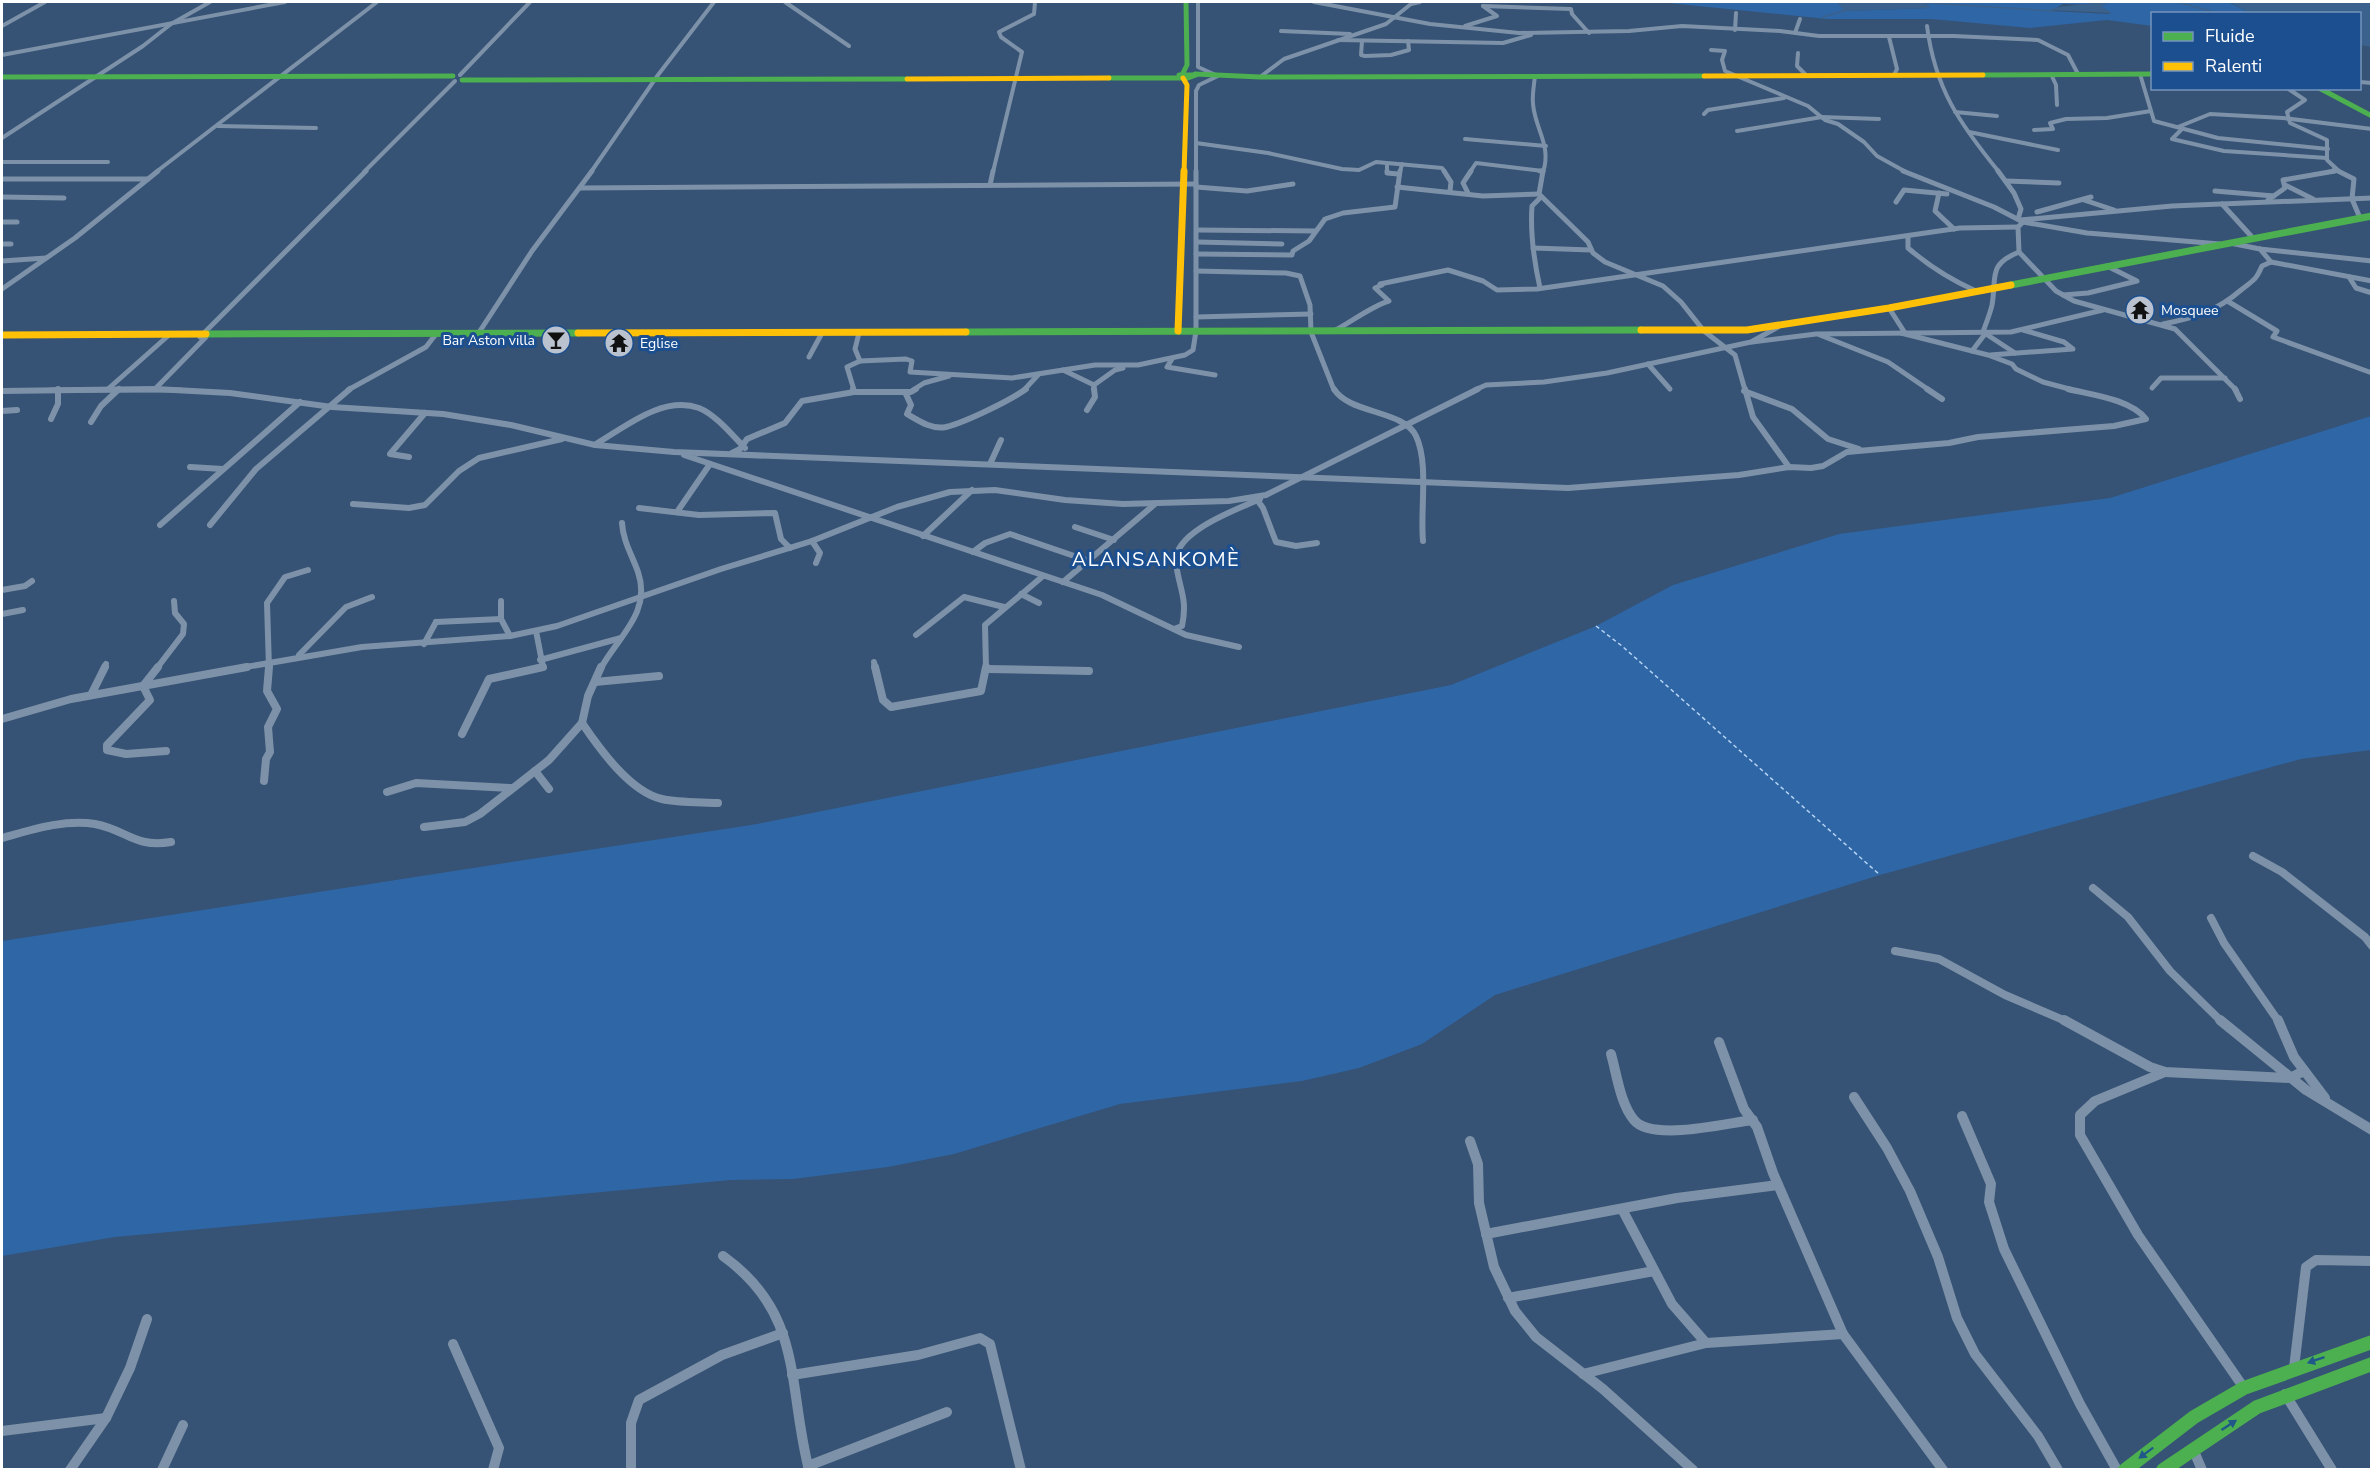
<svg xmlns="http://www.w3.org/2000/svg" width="2373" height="1471" font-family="'Nunito Sans',sans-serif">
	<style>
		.green { fill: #2f66a5 }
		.water { fill: #3b618d }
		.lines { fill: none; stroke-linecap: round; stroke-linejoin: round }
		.stream { stroke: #3b618d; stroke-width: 1.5 }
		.ferry { stroke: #b5d3f5; stroke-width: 1.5; stroke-dasharray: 4 3; stroke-linecap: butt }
		.street-far4 { stroke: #7d92a8; stroke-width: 4 }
		.street-far3 { stroke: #7d92a8; stroke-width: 5 }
		.street-far2 { stroke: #7d92a8; stroke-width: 6 }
		.street-far1 { stroke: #7d92a8; stroke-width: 8 }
		.street { stroke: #7d92a8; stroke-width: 10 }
		.fast-far2 { stroke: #4caf50; stroke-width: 5 }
		.fast-far1 { stroke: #4caf50; stroke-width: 7 }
		.fast { stroke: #4caf50; stroke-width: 14 }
		.slow-far1 { stroke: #ffc107; stroke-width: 5 }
		.slow { stroke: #ffc107; stroke-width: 7 }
		.oneway { fill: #205989 }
		.labels { text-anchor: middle; stroke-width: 6; stroke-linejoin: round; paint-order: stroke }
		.far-poi-label { font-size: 14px; fill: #fff; stroke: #1b4f8f; text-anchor: start }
		.quarter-label { font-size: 20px; letter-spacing: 1.5px; fill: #fff; stroke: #1b4f8f }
	</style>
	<rect width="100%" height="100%" fill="#365274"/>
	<g class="green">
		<path d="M1658,2H1841L1838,3L1845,11L1927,8L1925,5L1930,4L1920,2H2104L2089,5L2063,4L2051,11L2110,14L2101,6L2109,2H2228L2251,13L2152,14V26L2107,20L2030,28L1931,19H1827Z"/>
		<path d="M2371,416V750L2301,759L1880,875L1495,995L1422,1044L1359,1068L1302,1081L1120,1104L954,1154L888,1167L793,1179L731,1180L115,1237L2,1256V941L757,824L1451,685L1596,626L1673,585L1839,534L2110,498Z"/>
	</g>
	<g class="water">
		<path d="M1841,2H1920L1931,4L1925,5L1931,8L1844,11L1838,3Z"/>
		<path d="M2099,2H2109L2101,6L2112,13L2048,10C2066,4 2080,6 2099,2Z"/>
		<path d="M2229,2H2371V47L2360,45V14L2251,13Z"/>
	</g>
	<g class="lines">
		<g class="stream">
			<path d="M2178,2L2220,14"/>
			<path d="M1930,3L2053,11"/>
			<path d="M1823,17L1847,10"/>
		</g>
		<path class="ferry" d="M1596,626L1622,646L1880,875"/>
		<g class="street-far4">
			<path d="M785,2L849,46"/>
			<path d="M1314,2L1430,24L1519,33L1629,31L1682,26L1780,31L1819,36H1954L2038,40L2068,55L2078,74"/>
			<path d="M1483,6L1571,9L1572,14L1589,33"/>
			<path d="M2,26L45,2"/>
			<path d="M1465,26L1497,16L1483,6"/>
			<path d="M1927,26C1935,89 1960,124 1999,172"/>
			<path d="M1735,30L1736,13"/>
			<path d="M1281,31L1350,34"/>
			<path d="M1795,33L1800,19"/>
			<path d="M1889,37L1897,69L1894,75"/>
			<path d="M1338,40L1503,43L1531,35"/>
			<path d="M1362,41L1361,55L1365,56L1391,55L1409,50L1408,41"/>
			<path d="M1711,50L1725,51L1722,60L1725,71L1808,106L1825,120L1838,124L1864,142L1877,156L1906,172"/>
			<path d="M1798,53L1797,66L1806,75"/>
			<path d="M2,55L285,2"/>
			<path d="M2051,74L2056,85L2057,105"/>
			<path d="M2140,74L2154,121L2218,138L2328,149"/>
			<path d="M460,75L530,2"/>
			<path d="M1535,76C1534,85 1532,95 1533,104C1535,129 1552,146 1543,172"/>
			<path d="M1260,77L1284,59L1386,24L1411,4L1420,2"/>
			<path d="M2360,82L2372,83"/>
			<path d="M2287,88L2305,100L2287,112L2290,123L2327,140V160L2340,172"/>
			<path d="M1955,112L1997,116"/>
			<path d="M1704,114L1708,110L1784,98"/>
			<path d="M218,126L316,128"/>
			<path d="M2178,127L2210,114L2283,118L2372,129"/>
			<path d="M2034,130L2053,129L2050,123L2066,119L2107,118L2151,111"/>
			<path d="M2181,130L2172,139L2224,151L2327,158"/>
			<path d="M1737,131L1822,117L1879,119"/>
			<path d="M1969,132L2058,150"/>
			<path d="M2,138L143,46L171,24L210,2"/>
			<path d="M1465,139L1546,146"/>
			<path d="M1196,143L1268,153L1342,169L1359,170L1376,162L1442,168L1445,172"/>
			<path d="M2,162H108"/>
			<path d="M1387,163V172"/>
			<path d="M156,172L377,2"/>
			<path d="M364,172L455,81"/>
			<path d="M591,172L658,75L714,2"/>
			<path d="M993,172L1022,52L1001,37L999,32L1034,14L1035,2"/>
			<path d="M1196,172V91L1199,85L1218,76L1198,67V2"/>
			<path d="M1400,172L1402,164"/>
			<path d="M1470,172L1476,163L1543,171"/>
			<path d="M2328,172L2335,171L2334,168"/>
		</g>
		<g class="street-far3">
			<path d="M1387,171V173L1398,174"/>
			<path d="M1444,171L1451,182L1450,191"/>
			<path d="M1540,171H1543"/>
			<path d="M1543,171L1539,194L1588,242L1593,253L1605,262L1663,286L1681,302L1704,331L1735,355L1745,390"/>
			<path d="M1903,171L1994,207L2023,222"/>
			<path d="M1998,171L2014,193L2021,209L2018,219"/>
			<path d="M2338,171L2354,179L2352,199L2360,218"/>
			<path d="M2,179H148"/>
			<path d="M2006,181L2059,183"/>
			<path d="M990,185L993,171"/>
			<path d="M2285,185L2313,199"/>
			<path d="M1196,187L1247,191L1293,184"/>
			<path d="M1397,187L1483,196L1539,194"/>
			<path d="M580,188L1196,184"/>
			<path d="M2215,191L2274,196"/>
			<path d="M1468,193L1463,183L1471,171"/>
			<path d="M1939,193L1935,211L1954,229"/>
			<path d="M2,197L64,198"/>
			<path d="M2084,200L2114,210"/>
			<path d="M2268,200L2285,188L2283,180L2335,171"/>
			<path d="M1896,202L1904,190L1947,194"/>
			<path d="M2222,204L2252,237"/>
			<path d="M2037,212L2091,197"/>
			<path d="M2020,220L2172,206L2372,198"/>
			<path d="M2,222H17"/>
			<path d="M1197,230L1316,231"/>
			<path d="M1908,237V248C1929,266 1951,280 1976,291"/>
			<path d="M1197,242L1282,244"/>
			<path d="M2230,243L2260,249L2372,261"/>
			<path d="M2,244H11"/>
			<path d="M2220,244L2087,233L2023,222L2018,227L2019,252L2056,291L2074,301L2175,329L2236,390"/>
			<path d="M1533,248L1591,250"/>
			<path d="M1196,254L1292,255L1293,251L1309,241L1325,219L1343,213L1395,207L1400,171"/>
			<path d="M2,261L46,258"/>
			<path d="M2271,262L2372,281"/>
			<path d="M1196,271L1286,273L1300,276L1310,305L1311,332L1334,390"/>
			<path d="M2349,277L2356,288L2372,293"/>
			<path d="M1540,288C1534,261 1530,234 1532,206L1541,197"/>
			<path d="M2,289L75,238L158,171"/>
			<path d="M2063,295L2088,293L2137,281L2107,266"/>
			<path d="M2229,302L2277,331L2273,337L2372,373"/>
			<path d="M1889,308L1905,333"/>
			<path d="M1196,317L1311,314"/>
			<path d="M2163,324C2194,318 2217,311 2241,290C2253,280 2255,282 2262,266L2271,262L2260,249"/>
			<path d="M1334,331C1351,322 1372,306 1389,301L1375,288L1382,285L1380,284L1448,270L1483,281L1497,290L1537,289L1960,228L2018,227"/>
			<path d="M859,333L855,349L860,361"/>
			<path d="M1901,333L1988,355L2012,364L2016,369L2043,382L2073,390"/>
			<path d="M478,334L532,251L592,171"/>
			<path d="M1820,335L1888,362L1929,390"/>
			<path d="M200,337L366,171"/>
			<path d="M1752,342L1816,334L2011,332L2103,310"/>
			<path d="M1972,351L1985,334"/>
			<path d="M2015,353L1983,332C1986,323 1990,314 1992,305C1997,277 1987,265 2019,252"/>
			<path d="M1990,355L2073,349L2064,342L2023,330"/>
			<path d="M809,357L822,333"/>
			<path d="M1172,359L1167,367L1215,375"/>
			<path d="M1648,364L1670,389"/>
			<path d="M1063,370L1094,385V390"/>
			<path d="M1094,385L1115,370L1123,368"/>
			<path d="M2152,388L2161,378H2225"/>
			<path d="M108,389L169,335"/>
			<path d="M155,389L206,337"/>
			<path d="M50,390H181"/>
			<path d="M348,390L426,347L436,334"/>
			<path d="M854,390L847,367L860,361L906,359L912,361L910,372L1012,378L1095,365H1138L1185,355L1193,350L1196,331V171"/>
			<path d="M913,390L924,383L949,376"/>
			<path d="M1024,390L1038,375"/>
			<path d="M1475,390L1486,385L1544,382L1607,373L1751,342L1778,327"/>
		</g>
		<g class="street-far2">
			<path d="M853,389L854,392"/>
			<path d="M1334,389C1349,414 1404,410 1416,436C1429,463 1420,510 1423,541"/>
			<path d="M1745,389L1753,417L1789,467"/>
			<path d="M1927,389L1942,399"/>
			<path d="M2235,389L2240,399"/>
			<path d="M2,391L155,389L230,393L332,407L443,414L511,425L595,445L674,452L1568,488L1739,475L1789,467L1811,468L1823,466L1847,452L1949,443L1978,437L2114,426L2146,419C2130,399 2092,395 2068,389"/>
			<path d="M1744,391L1792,409L1828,439L1859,449"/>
			<path d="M905,392L911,405L907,414C919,421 932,430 946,427C966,422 1009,401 1026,389"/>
			<path d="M1087,410L1095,397L1094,389"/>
			<path d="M2,411L17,410"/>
			<path d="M51,419L58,404V389"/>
			<path d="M91,422L101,406L119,389"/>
			<path d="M596,444C625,427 663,395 699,408C716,415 732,435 745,448"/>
			<path d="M732,453L740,449L747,439L785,423L802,401L854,392H911L916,389"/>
			<path d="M684,455L1102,595L1186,635L1239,647"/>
			<path d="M409,457L390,454L425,413"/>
			<path d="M990,464L1001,440"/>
			<path d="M190,467L223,469"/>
			<path d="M1255,497L1263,508L1276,542L1296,546L1317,543"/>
			<path d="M353,504L409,508L425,505L459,471L479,458L562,439"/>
			<path d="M639,508L699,515L775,513L781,539L790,548"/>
			<path d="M677,512L710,464"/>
			<path d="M160,525L300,402"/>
			<path d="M210,525L256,469L350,389"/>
			<path d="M1075,527L1114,540"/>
			<path d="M923,536L972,490"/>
			<path d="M812,541L820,553L816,563"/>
			<path d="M973,552L985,543L1010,534L1089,561"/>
			<path d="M1063,582L1155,504"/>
			<path d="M2,590L25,586L32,581"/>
			<path d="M1021,594L1039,603"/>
			<path d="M501,601V619L510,636"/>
			<path d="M2,614L23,610"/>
			<path d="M436,622L501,619"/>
			<path d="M1174,629L1182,626C1188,598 1179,589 1176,563C1172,532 1238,509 1260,499"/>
			<path d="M536,631L543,667L538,668"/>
			<path d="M916,635L964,597L1004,607"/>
			<path d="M424,644L436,622"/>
			<path d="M299,655L346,607L372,597"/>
			<path d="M540,660L621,638"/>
			<path d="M874,662L875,668"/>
			<path d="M104,668L106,664"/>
			<path d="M157,668L183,634L184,624L175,613L174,601"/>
			<path d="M240,668L362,647L510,636L557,626L721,569L812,541L897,507L950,492L995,490L1065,500L1123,504L1229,501L1266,495L1478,389"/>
			<path d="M269,668L267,603L285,577L308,570"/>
			<path d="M601,668C618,637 652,612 638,572C632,555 623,541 622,523"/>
			<path d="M986,668L985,625L1043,576"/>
		</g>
		<g class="street-far1">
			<path d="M158,667L143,686L150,700L107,745V750L126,754L166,751"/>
			<path d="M601,667L588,696L582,723C599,748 630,792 662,799C679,803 700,802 718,803"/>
			<path d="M875,667L883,700L891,707L981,691L986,667"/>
			<path d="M986,669L1089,671"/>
			<path d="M595,682L659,676"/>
			<path d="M91,695L105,667"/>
			<path d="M2,719L71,699L247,667"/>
			<path d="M462,734L489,679L543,667"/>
			<path d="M535,771L549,789"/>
			<path d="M264,781L266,759L270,752L268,727L277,709L267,691L269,667"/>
			<path d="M387,792L416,783L510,788"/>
			<path d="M424,827L465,822L480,814L549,760L582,723"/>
			<path d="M2,838C31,830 64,819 95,824C127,830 134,848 171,842"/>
			<path d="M2253,856L2282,872L2365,937L2372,946"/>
			<path d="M2093,888L2128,917L2170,971L2222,1022"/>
			<path d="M2211,918L2224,943L2279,1022"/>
			<path d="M1895,951L1939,959L2005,995L2068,1022"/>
		</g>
		<g class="street">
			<path d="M2064,1020L2150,1067L2165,1072L2290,1078L2304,1071"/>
			<path d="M2220,1020L2306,1090L2372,1130"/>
			<path d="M2278,1020L2294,1057L2325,1098"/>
			<path d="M1719,1042L1744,1109L1757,1127L1773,1173L1843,1334L1943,1470"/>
			<path d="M1611,1054C1617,1075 1620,1103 1634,1120C1652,1142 1727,1123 1753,1120"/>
			<path d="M2165,1072L2095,1101L2080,1115V1135L2138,1235L2244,1388"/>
			<path d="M1854,1097L1887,1148L1910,1191L1938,1257L1957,1318L1975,1354L2038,1436L2058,1470"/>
			<path d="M1962,1116L1991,1184L1989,1202L2004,1249L2080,1404L2117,1470"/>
			<path d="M1470,1141L1478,1164L1479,1203L1494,1267L1515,1311L1536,1337L1603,1389L1693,1470"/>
			<path d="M1622,1209L1672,1304L1706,1343"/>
			<path d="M1486,1234L1677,1198L1778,1185"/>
			<path d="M723,1256C804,1314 787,1384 809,1470"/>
			<path d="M1508,1298L1654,1271"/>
			<path d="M453,1344L499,1448L493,1470"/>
			<path d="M2294,1368L2306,1267L2316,1260L2372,1261"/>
			<path d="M1583,1374L1706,1343L1843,1334"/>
			<path d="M792,1375L918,1355L980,1338L990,1344L1021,1470"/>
			<path d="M2285,1394L2332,1470"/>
			<path d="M2,1431L106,1418"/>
			<path d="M2193,1449L2202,1470"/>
			<path d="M808,1466L947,1412"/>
			<path d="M70,1470L106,1418L130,1368L147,1319"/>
			<path d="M162,1470L183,1425"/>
			<path d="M631,1470V1423L639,1400L722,1355L783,1333"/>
		</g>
		<g class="fast-far2">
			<path d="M1183,73L1187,65L1186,2"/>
			<path d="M1195,74L1260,77L1704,76"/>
			<path d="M1983,75L2152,74"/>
			<path d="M2,77L453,76"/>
			<path d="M1109,78H1188L1196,75H1179L1181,77"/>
			<path d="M462,80L907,79"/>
			<path d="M2319,88L2372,116"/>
		</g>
		<g class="fast-far1">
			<path d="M2011,285L2372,216"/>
			<path d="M966,332L1641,330"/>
			<path d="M206,334L578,333"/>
		</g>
		<g class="fast">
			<path d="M2125,1470L2194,1417L2244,1388L2372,1342"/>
			<path d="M2163,1470L2257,1407L2372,1364"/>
		</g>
		<g class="slow-far1">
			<path d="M1704,76L1983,75"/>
			<path d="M1183,78L1187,85L1184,172"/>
			<path d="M907,79L1109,78"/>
		</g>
		<g class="slow">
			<path d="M1641,330H1747L1889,308L2011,285"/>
			<path d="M1178,331L1184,171"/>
			<path d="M578,333L966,332"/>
			<path d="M2,335L206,334"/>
		</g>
	</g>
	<defs><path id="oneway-solid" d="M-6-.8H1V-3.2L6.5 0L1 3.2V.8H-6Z" transform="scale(1.5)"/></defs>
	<g class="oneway">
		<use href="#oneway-solid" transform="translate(2316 1360) rotate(161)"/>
		<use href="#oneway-solid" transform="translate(2229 1425) rotate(-33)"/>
		<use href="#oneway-solid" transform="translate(2146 1453) rotate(143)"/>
	</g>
	<defs>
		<g id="temple-disc" transform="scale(1.5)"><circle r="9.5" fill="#b9c2ce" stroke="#1b4f8f"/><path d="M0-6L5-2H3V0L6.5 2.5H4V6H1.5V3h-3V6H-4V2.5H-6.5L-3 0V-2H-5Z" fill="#111"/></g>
		<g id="bar-disc" transform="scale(1.5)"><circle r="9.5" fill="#b9c2ce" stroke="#1b4f8f"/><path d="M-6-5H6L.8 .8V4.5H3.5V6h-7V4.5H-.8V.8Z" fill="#111"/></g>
	</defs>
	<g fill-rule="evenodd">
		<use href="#temple-disc" x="2140" y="310"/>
		<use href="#bar-disc" x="556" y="340"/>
		<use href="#temple-disc" x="619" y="343"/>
	</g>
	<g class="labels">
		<g class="far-poi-label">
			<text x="2161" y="315">Mosquee</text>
			<text x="535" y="345" text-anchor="end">Bar Aston villa</text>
			<text x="640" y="348">Eglise</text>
		</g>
		<g class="quarter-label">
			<text x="1156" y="566">ALANSANKOMÈ</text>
		</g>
	</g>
	<rect width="2373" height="1471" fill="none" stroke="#ffffff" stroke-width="6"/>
	<rect x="2151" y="12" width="210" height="78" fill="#1b4f8f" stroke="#7695bc" stroke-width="1.5"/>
	<rect x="2163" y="32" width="30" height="9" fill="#4caf50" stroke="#7695bc" stroke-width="1.5"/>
	<text x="2205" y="42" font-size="18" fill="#ffffff">Fluide</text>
	<rect x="2163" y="62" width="30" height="9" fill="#ffc107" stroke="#7695bc" stroke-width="1.5"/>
	<text x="2205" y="72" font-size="18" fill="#ffffff">Ralenti</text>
</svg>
